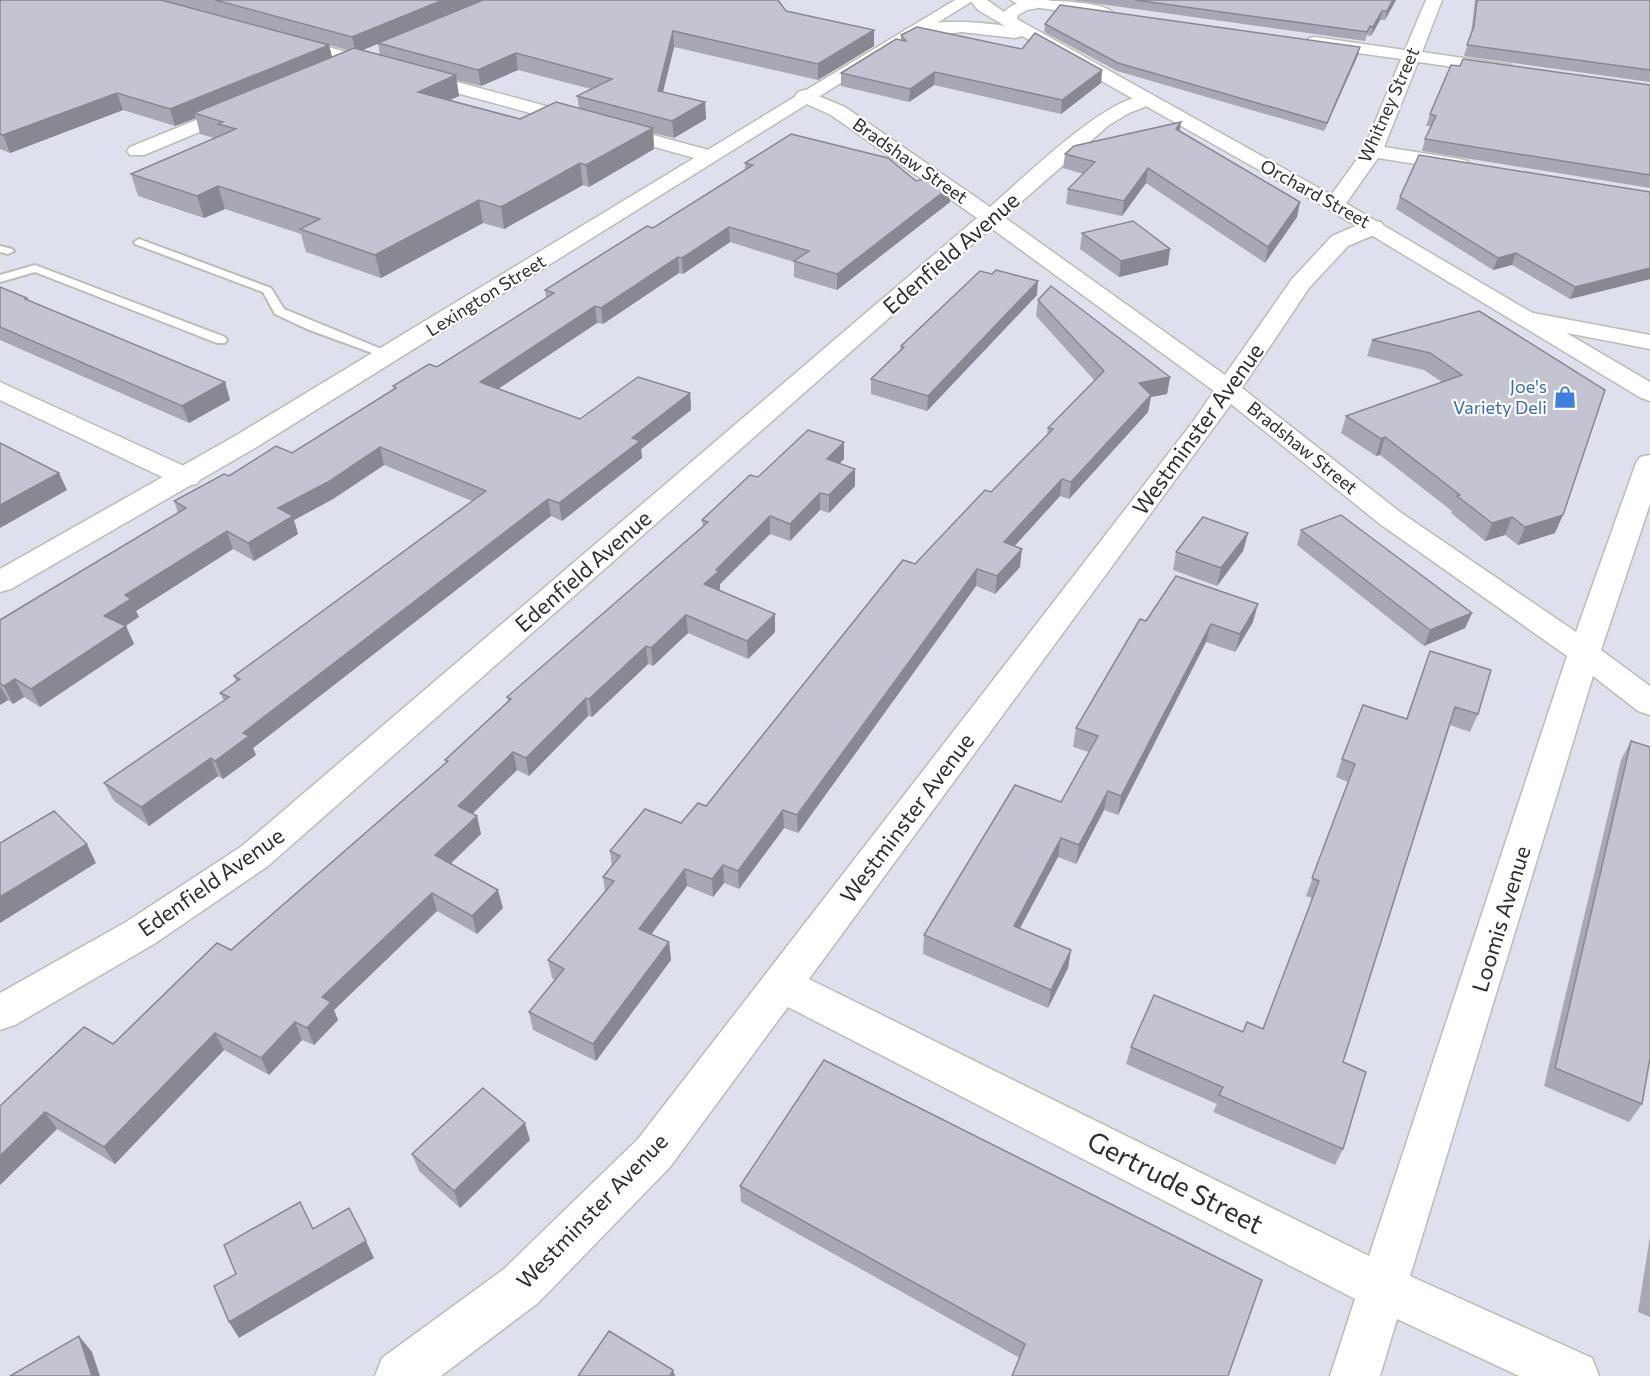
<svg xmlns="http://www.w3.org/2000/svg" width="1650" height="1376" font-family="Commissioner,sans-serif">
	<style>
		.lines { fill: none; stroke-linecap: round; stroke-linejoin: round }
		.service-casing { stroke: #babdaf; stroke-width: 4 }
		.minor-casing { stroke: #babdaf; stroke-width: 3 }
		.tertiary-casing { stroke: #babdaf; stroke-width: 3 }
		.secondary-casing { stroke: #babdaf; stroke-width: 3 }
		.service { fill: #fff; fill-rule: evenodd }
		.minor { fill: #fff; fill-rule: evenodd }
		.tertiary { fill: #fff; fill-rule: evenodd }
		.secondary { fill: #fff; fill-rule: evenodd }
		.wall { fill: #a8a8b4; fill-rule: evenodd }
		.shaded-wall { fill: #888892 }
		.building { fill: #c3c3d1; stroke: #888892; stroke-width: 1.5 }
		.labels { text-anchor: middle; stroke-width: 4.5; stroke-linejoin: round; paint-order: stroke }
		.far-street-label { font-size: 18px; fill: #2d2d2d; stroke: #fff }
		.far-shop-label { font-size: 18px; fill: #366cbe; stroke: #fff; text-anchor: end }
		.street-label { font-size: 22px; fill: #2d2d2d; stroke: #fff }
		.near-street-label { font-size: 27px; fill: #2d2d2d; stroke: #fff }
	</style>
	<rect width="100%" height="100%" fill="#dfe0ee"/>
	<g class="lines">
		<g class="service-casing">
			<g id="service">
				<path d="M139,239L271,288L284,309L396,355L390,359L386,358L307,329L275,314L263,292L135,244L134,242Z"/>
				<path d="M0,246L12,249L14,251L8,254L0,252Z"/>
				<path d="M35,265L225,337L227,340L225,343H217L35,272L0,282V275Z"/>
			</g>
		</g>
		<g class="minor-casing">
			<g id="minor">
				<path d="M1011,0C1029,0 1102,0 1112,12L1104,17L1019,5Z"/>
				<path d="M1426,0H1442L1422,52L1505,64L1511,65L1514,69L1511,73L1505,74L1418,62L1384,147L1460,159L1467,161L1470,165L1467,169L1460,171L1378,158L1342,209L1335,211L1328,209L1324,205L1363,151L1401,59L1315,47L1309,46L1306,42L1309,38L1315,37L1405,50Z"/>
				<path d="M287,36L716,152L719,156L716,160H702L281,45L278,41L281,37Z"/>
				<path d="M804,90L845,107L990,207C1019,182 1115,87 1152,96L1154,100L1152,104L1129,113L1109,125L1004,217L1225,375L1292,279L1332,236L1365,222L1373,221L1381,222L1384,227L1381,232L1348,246L1309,288L1242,388L1400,512L1576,632L1636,463L1640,457L1650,455V504L1601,650L1650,686V715L1638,711L1593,676L1410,1276L1592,1358L1599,1376H1519L1397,1319L1380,1376H1330L1355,1299L788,1007L670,1167L538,1303L441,1376H375L382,1358L504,1269L638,1139L1192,423L1214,391L991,228L268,866L154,944L15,1025L0,1030V993L126,922L242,846L977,218L831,115L798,100L795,96L798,92ZM1231,404L1380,524L1567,656L1369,1256L809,979Z"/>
				<path d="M238,103L245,105L247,109L245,113L144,155H130L127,151L130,147Z"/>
				<path d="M1528,312L1650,335V349L1520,324L1516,319L1520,314Z"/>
				<path d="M0,382L197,472L201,478L197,484L187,486L177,484L0,400Z"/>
			</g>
		</g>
		<g class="tertiary-casing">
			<path id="tertiary" d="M955,0H974L255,448L11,589L0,592V569L235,436Z"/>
		</g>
		<g class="secondary-casing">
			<path id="secondary" d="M970,0H987L1004,12C1015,0 1033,0 1049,0L1051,3L1049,6L1027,10L1018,15L1017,19L1342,201L1650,382V401L1641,398L1328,209L1022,36L1015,38L962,32L910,38L902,33C914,17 985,22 1005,26L978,10Z"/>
		</g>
		<use href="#service" class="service"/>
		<use href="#minor" class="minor"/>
		<use href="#tertiary" class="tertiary"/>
		<use href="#secondary" class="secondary"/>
	</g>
	<g class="wall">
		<path d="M0,0H778L786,11L874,46L818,80L674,47L663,92L705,102L706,119L674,138L653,133L654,149L589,187L583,185L504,229L483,223L381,278L306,252L301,234L225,209L204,218L138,196L131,174L214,138L200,134L196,118L175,126L123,110L10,153L0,149ZM378,44L380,55L361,50ZM329,45L347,50L348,51L332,57ZM518,70L591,89L577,96L579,108L520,119L450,100L459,96L456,80L481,86Z"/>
		<path d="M1071,0H1396L1385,20H1380L1371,36L1367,35L1365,41Z"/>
		<path d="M1475,0H1650V82L1464,56L1471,34Z"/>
		<path d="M1045,24L1358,55L1324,131L1117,71L1044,32Z"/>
		<path d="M901,35L1102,70L1101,83L1061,114L934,85L909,102L841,86V73L901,40Z"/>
		<path d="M1460,66L1650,85V188L1422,151L1425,139L1431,126H1426L1430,114Z"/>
		<path d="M1180,131L1300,202L1297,217L1265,263L1146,183L1122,216L1066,204L1068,189L1083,174L1063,168L1065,154Z"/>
		<path d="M745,163L916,181L950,202L837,290L794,277V262L730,242L683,274L679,273L603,324L597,323L498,389L580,419L690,393L691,410L641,449L642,458L562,521L551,516L253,748L256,755L223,779L218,776L149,826L114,801L104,783L224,701L220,693L236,682L234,676L472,501L384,465L333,499L294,520L298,534L254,561L233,549L136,611L139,617L126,626L134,644L40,707L24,697L13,704L8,700L0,705V620L178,513L174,501L229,476L292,453L394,389L393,386L437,367L546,298L545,290L653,228L745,170Z"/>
		<path d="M1650,192V279L1570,299L1512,265L1493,270L1396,209L1400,197Z"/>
		<path d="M1082,233L1168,265L1119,277L1080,249Z"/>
		<path d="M0,287L28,300L225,382L230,400L189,423L0,340Z"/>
		<path d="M1037,295L927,411L871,394V379L900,351L901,346Z"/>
		<path d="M1038,300L1170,377L1167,394L1151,397L1148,412L1069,499L1060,496L1014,546L1020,567L995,594L976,586L798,833L784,828L739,889L724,883L713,897L687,886L651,934L669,942L671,960L596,1061L533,1030L529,1012L555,980L552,978L548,960L605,891L603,877L612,866L610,851L681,823L706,806L915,564L991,492L1047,435L1048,428L1095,381L1036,316Z"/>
		<path d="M1479,311L1555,533L1518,545L1505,535L1485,541L1451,513L1452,511L1380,455L1376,456L1341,433L1346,416L1442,382L1424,370L1367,356L1372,340Z"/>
		<path d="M844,442V459L839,463L855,486L829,513L820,510L790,541L770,534L720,584V589L719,590L775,614V632L748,659L688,633L653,666L648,664L592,717L588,716L529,776L517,770L472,814L477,816L481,834L451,863L503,908L477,934L437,911L334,1010L338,1020L314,1045L302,1040L269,1075L224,1050L115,1164L57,1129L0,1185V1106L113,1044L231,950L446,763L445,760L508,701L507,697L703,527L702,520L758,477Z"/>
		<path d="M1301,530L1472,613L1465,628L1424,646L1297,545Z"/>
		<path d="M1248,533L1243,551L1217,586L1173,570L1176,552Z"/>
		<path d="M1146,621L1253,622L1235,652L1206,642L1118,815L1104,810L1076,864L1058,857L1019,929L1071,950L1068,968L1048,1008L923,954L924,935L1061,802L1089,752L1073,747L1076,728Z"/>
		<path d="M1430,651L1478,714L1470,732L1450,725L1343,1062V1149L1335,1165L1213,1112L1217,1104L1126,1064L1131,1047L1263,1029L1312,898L1306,896L1348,782L1336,777L1342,759L1406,719Z"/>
		<path d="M1631,741L1642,1104L1629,1122L1544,1086L1621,760Z"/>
		<path d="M530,1140L460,1208L419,1171L412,1154Z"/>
		<path d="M740,1186L1228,1376L1020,1358L741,1202Z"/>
		<path d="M1650,1236V1317L1638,1312Z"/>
	</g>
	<g class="shaded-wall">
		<path d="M443,0H483L356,53L352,37Z"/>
		<path d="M1393,0H1396L1385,20L1387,11Z"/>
		<path d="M1382,11L1380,20L1371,36L1373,27Z"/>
		<path d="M874,30V46L818,80V64Z"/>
		<path d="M673,31L674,47L659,108L658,91Z"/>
		<path d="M329,45L333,61L194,113L196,118L175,126L170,109Z"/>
		<path d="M1360,47L1358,55L1324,131L1327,123Z"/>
		<path d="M516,53L518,70L481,86L478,70Z"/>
		<path d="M1102,70L1101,83L1061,114L1062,100Z"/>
		<path d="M935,72L934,85L909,102L910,89Z"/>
		<path d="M456,75L459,96L422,112L418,92Z"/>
		<path d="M117,93L123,110L10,153L3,135Z"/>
		<path d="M705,102L706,119L674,138L672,121Z"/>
		<path d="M1181,122L1179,136L1176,129Z"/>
		<path d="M653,128L654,149L589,187L586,165Z"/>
		<path d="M580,163L583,185L504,229L501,207Z"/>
		<path d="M1148,168L1146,183L1122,216L1124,201Z"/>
		<path d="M218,186L225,209L204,218L197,196Z"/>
		<path d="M951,186L950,202L837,290V274Z"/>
		<path d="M479,200L483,223L381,278L375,255Z"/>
		<path d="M1300,202L1297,217L1265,263L1268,247Z"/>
		<path d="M729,227L730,242L683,274L682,258Z"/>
		<path d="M1170,249L1168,265L1119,277L1121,261Z"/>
		<path d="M1516,253L1512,265L1493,270L1498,258Z"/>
		<path d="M678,257L679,273L603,324L601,308Z"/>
		<path d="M1650,268V279L1570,299L1575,287Z"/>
		<path d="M1038,281L1037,295L927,411L928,396Z"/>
		<path d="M595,306L597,323L483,399L480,382Z"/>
		<path d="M1170,377L1167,394L1151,397L1148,412L1069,499L1071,482L1139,383Z"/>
		<path d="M225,382L230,400L189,423L182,406Z"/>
		<path d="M690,393L691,410L641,449L642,458L562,521L559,503L632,438Z"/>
		<path d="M1385,437L1380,455L1376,456L1381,439Z"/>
		<path d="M844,442V459L827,476V459Z"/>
		<path d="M380,447L384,465L333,499L294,520L298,534L254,561L248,543L278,508Z"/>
		<path d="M855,469V486L829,513V495Z"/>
		<path d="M59,473L67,490L0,528V505Z"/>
		<path d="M1062,479L1060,496L1002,560L1004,542Z"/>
		<path d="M820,493V510L790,541V524Z"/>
		<path d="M548,499L551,516L253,748L256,755L223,779L215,761L243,733Z"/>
		<path d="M1563,515L1555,533L1518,545L1525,527Z"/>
		<path d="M770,516V534L720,584V589L706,602L704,584L716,570Z"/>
		<path d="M1512,517L1505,535L1485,541L1492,523Z"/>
		<path d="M227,531L233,549L136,611L139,617L112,634L104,616L125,595Z"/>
		<path d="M1248,533L1243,551L1217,586L1221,568Z"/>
		<path d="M1022,549L1020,567L995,594L997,576Z"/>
		<path d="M977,569L976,586L798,833L797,815Z"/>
		<path d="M1258,604L1253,622L1235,652L1240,634Z"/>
		<path d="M1472,613L1465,628L1424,646L1430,630Z"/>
		<path d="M775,614V632L748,659L747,641Z"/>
		<path d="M686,615L688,633L653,666L651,648Z"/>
		<path d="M1211,624L1206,642L1118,815L1121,796Z"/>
		<path d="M126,626L134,644L40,707L31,689Z"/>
		<path d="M646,646L648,664L592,717L589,699Z"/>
		<path d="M15,679L24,697L13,704L4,686Z"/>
		<path d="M0,686L8,700L0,705Z"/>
		<path d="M586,698L588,716L529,776L526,758Z"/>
		<path d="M513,752L517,770L462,824L458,806Z"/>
		<path d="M211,758L218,776L149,826L141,807Z"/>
		<path d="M1108,791L1104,810L1076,864L1079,845Z"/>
		<path d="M783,810L784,828L739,889L738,871Z"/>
		<path d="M477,816L481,834L441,873L435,855Z"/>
		<path d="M1061,838L1058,857L1011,945L1014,926Z"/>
		<path d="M87,844L96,863L0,923V897Z"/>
		<path d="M723,865L724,883L713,897L712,879Z"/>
		<path d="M685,869L687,886L642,947L639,929Z"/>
		<path d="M498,890L503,908L477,934L472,916Z"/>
		<path d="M432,893L437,911L334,1010L338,1020L314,1045L307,1028L322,997Z"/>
		<path d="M669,942L671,960L596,1061L593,1044Z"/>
		<path d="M1071,950L1068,968L1048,1008L1051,990Z"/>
		<path d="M295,1022L302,1040L269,1075L261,1058Z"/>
		<path d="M215,1033L224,1050L115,1164L104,1147Z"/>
		<path d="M45,1112L57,1129L0,1185V1156Z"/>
		<path d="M525,1123L530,1140L460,1208L454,1191Z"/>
		<path d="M366,1241L374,1258L239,1338L229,1322Z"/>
		<path d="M79,1336L92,1352L100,1376H92Z"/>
		<path d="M673,1370L675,1376H670Z"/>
	</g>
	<g class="building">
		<path d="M0,0H161L329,45L170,109L117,93L3,135L0,134Z"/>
		<path d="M215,0H443L352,37Z"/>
		<path d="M483,0H778L786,11L874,30L818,64L673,31L658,91L705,102L672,121L577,96L612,79L516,53L478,70L378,43Z"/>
		<path d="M1135,0H1393L1387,11H1382L1373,27L1370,26L1367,32Z"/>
		<path d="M1477,0H1650V70L1467,45L1474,26Z"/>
		<path d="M1060,5L1360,47L1327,123L1118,63L1045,24Z"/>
		<path d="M917,27L1022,49L1035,33L1102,70L1062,100L935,72L910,89L841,73L896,39L906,41L901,35Z"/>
		<path d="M354,48L456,75L418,92L520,119L556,102L653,128L586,165L580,163L501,207L479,200L375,255L300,229L320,219L218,186L197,196L131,174L236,129L218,124L223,122L194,113Z"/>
		<path d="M1463,59L1650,85V175L1425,139L1436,116L1430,114L1451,65L1460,66Z"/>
		<path d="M1181,122L1176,129L1300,202L1268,247L1148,168L1124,201L1068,189L1095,162L1065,154L1074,146Z"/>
		<path d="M791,134L888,158L916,181L936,176L951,186L837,274L794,261L809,251L729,227L682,258L678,257L601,308L595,306L480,382L580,419L638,377L690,393L632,438L640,441L559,503L548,499L243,733L249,736L215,761L211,758L141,807L104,783L229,697L220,693L240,679L234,676L486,491L380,447L328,482L278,508L293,516L248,543L227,531L125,595L131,599L104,616L126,626L31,689L15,679L4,686L0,683V620L186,508L174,501L224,474L229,476L276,446L292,453L396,388L393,386L429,364L437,367L554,293L545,290L647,226L653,228L753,165L745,163Z"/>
		<path d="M1419,155L1650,192V268L1575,287L1516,253L1498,258L1400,197Z"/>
		<path d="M1133,221L1170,249L1121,261L1082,233Z"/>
		<path d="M996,270L1038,281L928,396L871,379L904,347L901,346L980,271L992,274Z"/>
		<path d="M1051,286L1170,377L1139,383L1151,395L1071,482L1062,479L1004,542L1022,549L997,576L977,569L797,815L783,810L738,871L723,865L712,879L685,869L639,929L669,942L593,1044L529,1012L564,969L548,960L614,881L603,877L620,856L610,851L645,809L681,823L698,803L706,806L903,560L915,564L985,490L991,492L1053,429L1048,428L1104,371L1038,300Z"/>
		<path d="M0,287L27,298L25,299L225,382L182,406L0,327Z"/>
		<path d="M1479,311L1605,390L1563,515L1525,527L1512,517L1492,523L1457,496L1460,495L1385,437L1381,439L1346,416L1462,375L1430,353L1372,340Z"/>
		<path d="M808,430L844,442L827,459L855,469L829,495L820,493L790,524L770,516L716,570L719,571L704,584L775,614L747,641L686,615L651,648L646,646L589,699L586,698L526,758L513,752L458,806L477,816L435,855L498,890L472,916L432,893L322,997L331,1002L307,1028L295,1022L261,1058L215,1033L104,1147L45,1112L0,1156V1106L84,1027L113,1044L217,943L231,950L448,761L445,760L511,699L507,697L708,522L702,520L750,475L758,477Z"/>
		<path d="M0,443L59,473L0,505Z"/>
		<path d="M1341,515L1472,613L1430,630L1301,530Z"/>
		<path d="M1203,517L1248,533L1221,568L1176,552Z"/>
		<path d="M1176,576L1258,604L1240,634L1211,624L1121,796L1108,791L1079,845L1061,838L1014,926L1071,950L1051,990L924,935L1015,785L1061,802L1098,736L1076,728L1140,619L1146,621Z"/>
		<path d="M1430,651L1491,670L1478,714L1455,707L1343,1062L1366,1072L1343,1149L1219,1095L1223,1087L1131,1047L1154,995L1243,1032L1247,1022L1263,1029L1319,881L1312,878L1355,764L1342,759L1363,705L1407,719Z"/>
		<path d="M1631,741L1650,747V1058L1642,1104L1555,1068Z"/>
		<path d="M54,811L87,844L0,897V843Z"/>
		<path d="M824,1060L1262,1280L1228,1376H1012L1025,1344L740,1186Z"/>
		<path d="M483,1088L525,1123L454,1191L412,1154Z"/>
		<path d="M300,1202L313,1229L349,1208L366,1241L229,1322L214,1286L236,1274L224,1245Z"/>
		<path d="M609,1331L673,1370L670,1376H578Z"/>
		<path d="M79,1336L92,1376H10Z"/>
	</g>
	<defs>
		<g id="shop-bare" transform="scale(1.8)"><path d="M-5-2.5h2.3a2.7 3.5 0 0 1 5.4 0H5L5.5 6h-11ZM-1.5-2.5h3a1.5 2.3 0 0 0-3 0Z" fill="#3f7fe0" stroke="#fff" stroke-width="2.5" paint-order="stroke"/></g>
	</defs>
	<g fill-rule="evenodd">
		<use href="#shop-bare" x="1565" y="397"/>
	</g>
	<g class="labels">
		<g class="far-street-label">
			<text transform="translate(1389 105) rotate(-66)" y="6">Whitney Street</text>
			<text transform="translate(910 161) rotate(35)" y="6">Bradshaw Street</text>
			<text transform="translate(1315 194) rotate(29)" y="6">Orchard Street</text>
			<text transform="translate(486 296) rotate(-32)" y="6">Lexington Street</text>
			<text transform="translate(1302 448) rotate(39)" y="6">Bradshaw Street</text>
		</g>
		<g class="far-shop-label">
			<text x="1547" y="393">Joe's<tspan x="1547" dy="21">Variety Deli</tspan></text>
		</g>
		<g class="street-label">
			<text transform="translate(951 253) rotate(-41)" y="8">Edenfield Avenue</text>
			<text transform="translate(1198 429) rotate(-54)" y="8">Westminster Avenue</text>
			<text transform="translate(583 571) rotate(-41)" y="8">Edenfield Avenue</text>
			<text transform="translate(907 818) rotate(-53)" y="8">Westminster Avenue</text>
			<text transform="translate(211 882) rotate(-35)" y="8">Edenfield Avenue</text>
			<text transform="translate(1501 919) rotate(-73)" y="8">Loomis Avenue</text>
			<text transform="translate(592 1211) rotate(-46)" y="8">Westminster Avenue</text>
		</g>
		<g class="near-street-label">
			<text transform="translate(1175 1183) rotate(27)" y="9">Gertrude Street</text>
		</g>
	</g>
</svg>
